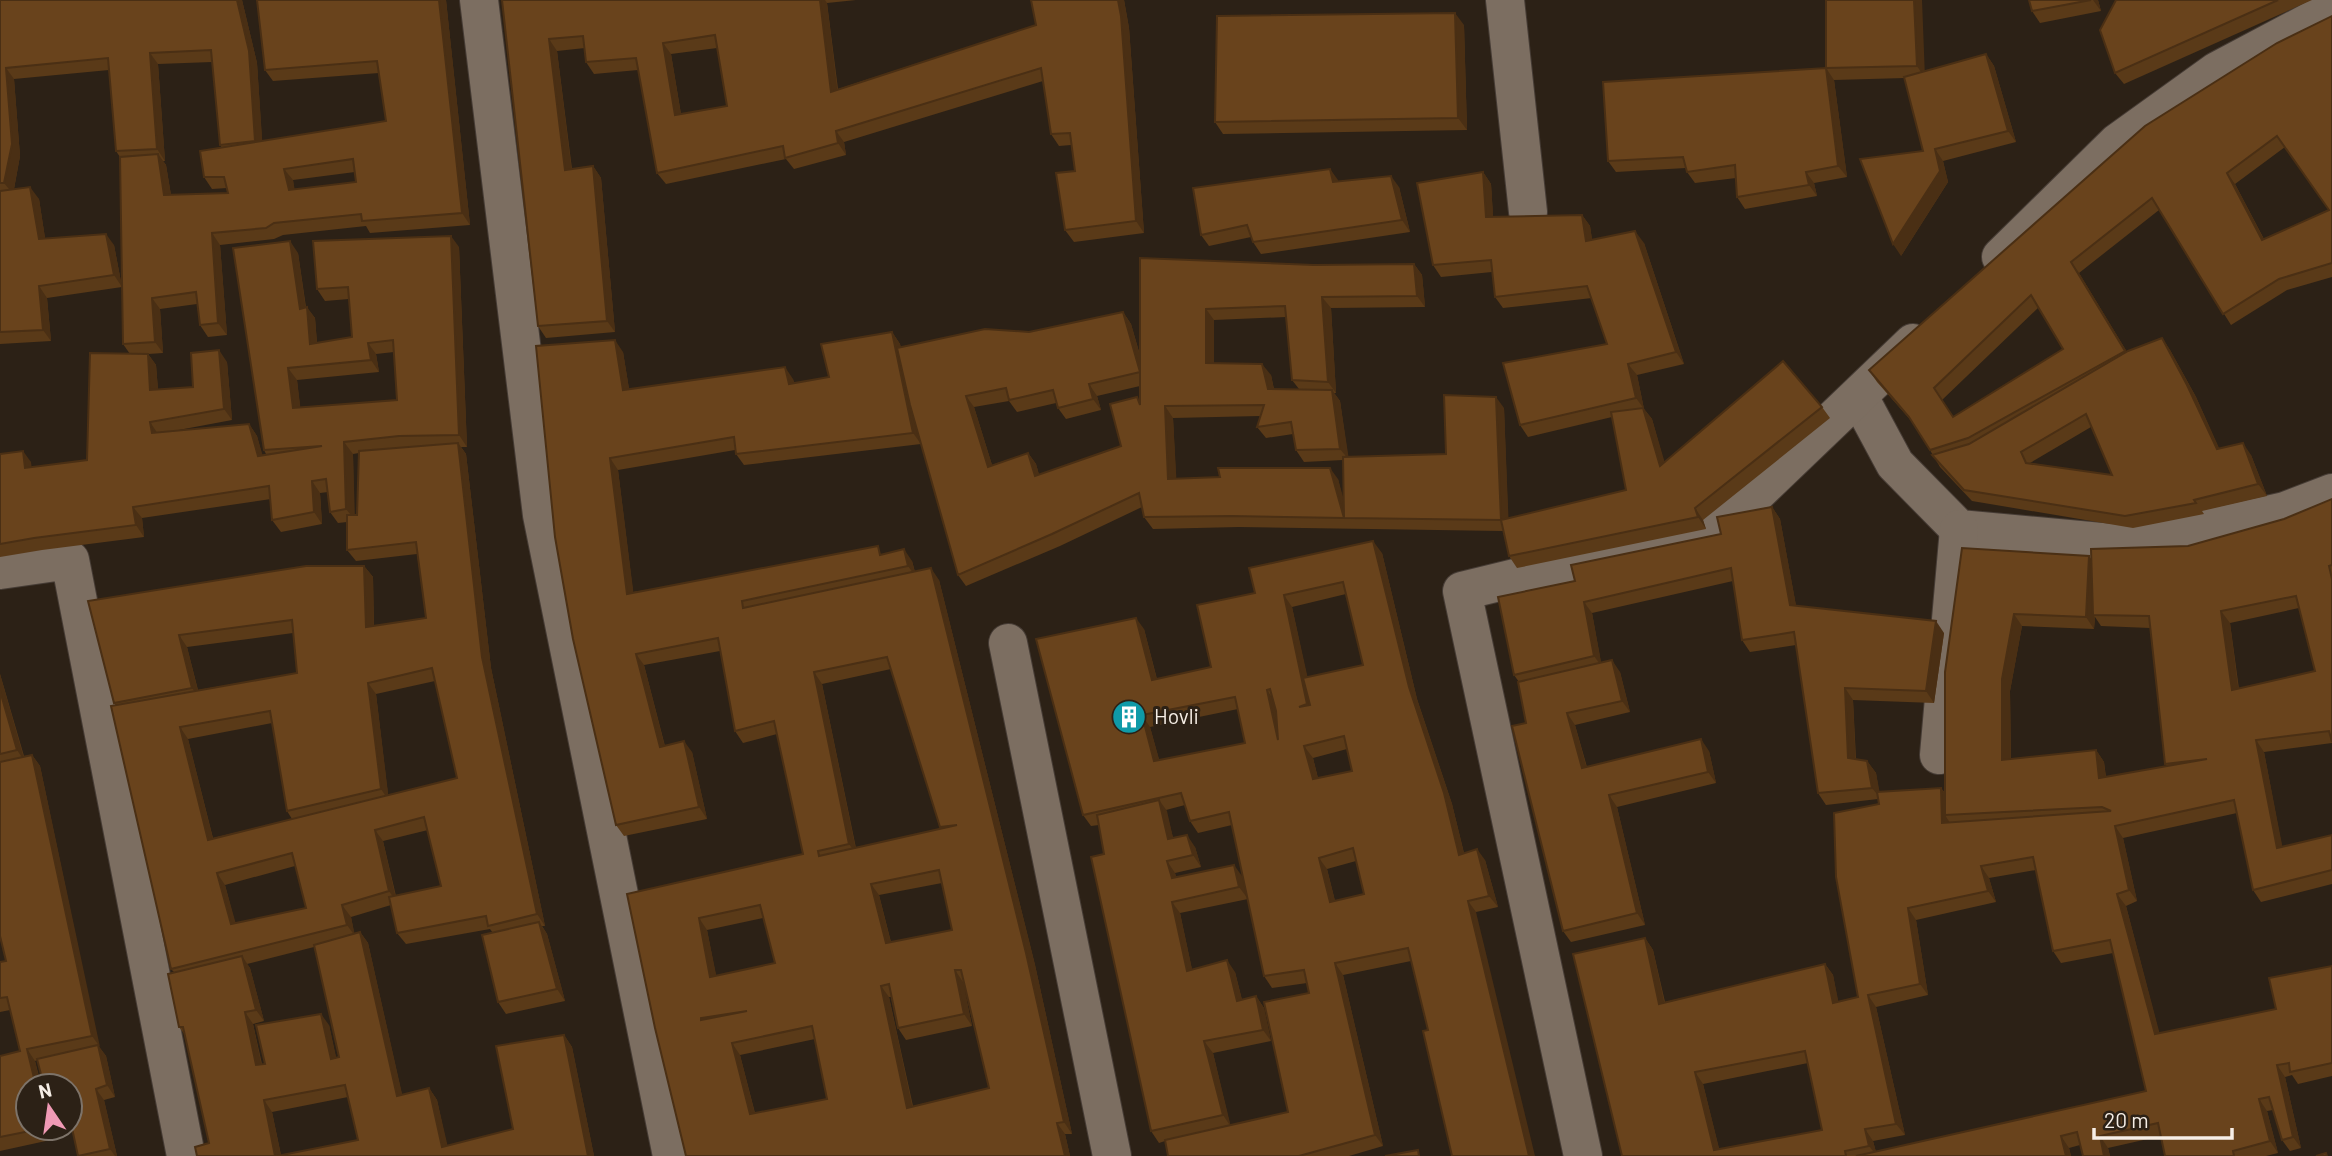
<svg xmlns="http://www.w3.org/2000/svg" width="2332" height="1156" font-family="Barlow,sans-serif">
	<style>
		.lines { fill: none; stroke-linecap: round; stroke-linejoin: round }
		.street-casing { stroke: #463c35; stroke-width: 40 }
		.street { stroke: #7c6e61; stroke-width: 38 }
		.wall { fill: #5a3a18; fill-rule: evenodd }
		.shaded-wall { fill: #4a2f14 }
		.building { fill: #69431c; stroke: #4a2f14; stroke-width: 2; fill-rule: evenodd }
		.labels { text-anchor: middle; stroke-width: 6; stroke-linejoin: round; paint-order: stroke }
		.poi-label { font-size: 21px; fill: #f6eee6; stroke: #2c2116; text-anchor: start }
	</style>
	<rect width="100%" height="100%" fill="#2c2116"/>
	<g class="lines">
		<g class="street-casing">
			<g id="street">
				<path d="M479,0L542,515L672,1156"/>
				<path d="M1505,0L1528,212"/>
				<path d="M2001,257L2117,143L2217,71L2332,10"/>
				<path d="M1859,397L1895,464L1959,529L2134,545L2285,511L2332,493"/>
				<path d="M0,570L70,560L186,1156"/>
				<path d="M1008,643L1112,1156"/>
				<path d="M1939,755L1959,529"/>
				<path d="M1583,1156L1462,591L1720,528L1913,343"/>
			</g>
		</g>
		<use href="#street" class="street"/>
	</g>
	<g class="wall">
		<path d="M0,0H242L257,63L262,141L386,121L379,73L273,81L265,70L446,0L470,225L370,233L366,226L283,235L274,239L220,245L227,335L208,337L200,325L197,304L160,309L163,353L148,354L156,365L158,390L193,387L227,362L232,420L168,432L249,424L257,436L262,455L266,454L264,450L298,253L306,307L315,318L317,343L352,337L349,299L325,301L317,289L459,247L467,447H461L466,454L491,668L545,926H542L547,934L565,1001L506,1014L498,1002L493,933L490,929L406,944L397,933L391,905L351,917L354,933L360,932L368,943L402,1095L429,1088L437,1100L447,1146L513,1129L564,1035L572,1047L594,1156H197L209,1143L185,1035L179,1027L174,972L171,969L115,705L88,601L364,566L373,577L374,626L426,618L417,554L356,561L347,550V522L338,523L330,512L328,492L320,493L322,524L281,532L272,520L271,499L142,518L144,537L42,550L0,557V454L31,462V467L87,460L130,354L123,344L120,157L116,151L109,70L14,79L20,156L14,189L39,199L45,238L114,245L122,287L47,298L51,341L0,344ZM212,62L220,145L222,148L204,177L212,189L227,188L228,193L171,195L166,165L163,161H165L158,64ZM355,172L356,182L294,189L293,180ZM394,352L397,400L300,407L297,380L379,372L376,354ZM359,453L357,515H354L353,454ZM293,633L297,673L198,690L187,647ZM435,681L457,778L388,795L376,694ZM272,723L287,811L292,819L213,838L188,739ZM428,830L441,886L396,896L383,841ZM295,866L306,908L235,923L225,885ZM314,947L339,1057L336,1058L329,1025L265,1064H262L253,1024L264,1021L250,968L247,964ZM348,1097L358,1140L281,1155L272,1112Z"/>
		<path d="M502,0H856L827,3L838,89L1036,25L1031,0H1124L1129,28L1144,233L1074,242L1065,230L1075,171L1071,145L1059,146L1051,134L1043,81L844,142L846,155L794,169L786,159L666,184L657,173L638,70L594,74L586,62L585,48L557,51L572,169L593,166L601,178L615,332L546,338L538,326ZM717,48L727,106L681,114L671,54Z"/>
		<path d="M1826,0L1925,71L1986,54L1994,66L2016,142L1943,161L1948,182L1901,256L1923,151L1905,78L1834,80L1847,177L1814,183L1817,196L1745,209L1737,197L1736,178L1695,183L1687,172L1686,168L1616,172L1608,161L1826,68Z"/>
		<path d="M2029,0H2098L2101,11L2040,23L2032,11Z"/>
		<path d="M2116,0H2312L2124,84L2115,73Z"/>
		<path d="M2332,16V277L2287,290L2231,325L2159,210L2079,273L2127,352L2162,338L2170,350L2196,397L2219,449L2251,455L2267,496L2202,511L2204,514L2133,528L1972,501L1940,467L1915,425L1877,382L1869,370ZM2285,147L2329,210L2264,239L2235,184ZM2039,307L2063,349L1953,417L1942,400ZM2091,427L2112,475L2030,463Z"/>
		<path d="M1464,25L1467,130L1223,134L1215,122Z"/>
		<path d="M1330,169L1338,182L1399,187L1410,232L1261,254L1253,242L1251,237L1209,246L1201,235Z"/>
		<path d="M1483,172L1491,184L1493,217L1582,215L1590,226L1592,240L1644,243L1684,364L1637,375L1644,409L1652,419L1664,462L1822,407L1830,418L1703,520L1706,529L1517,568L1509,556L1503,531L1239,527L1153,529L1144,517L1142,507L1060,546L966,586L958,575L921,444L744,465L736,454L735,450L618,470L633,592L883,554L912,561L915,572L939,580L1035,965L1072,1134H1065L1070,1156H686L627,894L803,854L777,734L743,743L735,731L720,651L644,665L665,746L692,752L707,819L624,836L616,825L536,346L623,352L629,389L793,379L794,383L829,377L892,332L900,344L901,348L1029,332L1123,312L1131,324L1140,355V258L1314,265L1414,264L1422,275L1425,307L1331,308L1336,393H1334L1340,401L1348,457L1446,454L1504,408L1508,518L1626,490L1612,417L1528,437L1520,425L1607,344L1592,298L1503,308L1495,297L1492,272L1441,277L1433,265ZM1286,317L1292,380L1299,389H1274L1271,375L1214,363V320ZM1140,386V401L1121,446L1039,475L1036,464L1028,453L992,465L974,407L1009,401L1017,412L1056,403L1058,408L1066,419L1101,410L1097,396ZM1260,416L1257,427L1266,438L1293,434L1296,450L1304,462L1343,460V500L1338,479H1176L1173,418ZM891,669L941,829L856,848L822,684ZM942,883L952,930L891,942L879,895ZM763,918L775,963L716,976L707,930ZM963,982L989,1088L913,1106L889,997H891L898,1028L906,1040L972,1026ZM815,1039L827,1099L755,1113L740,1055Z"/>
		<path d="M2332,499V743L2264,752L2282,847L2332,835V884L2261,902L2253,890L2237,813L2123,838L2137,901L2126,906L2159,1033L2276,1009L2332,966V1076L2298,1084L2292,1075L2285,1077L2301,1148L2290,1151L2282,1140L2273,1110L2267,1111L2278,1153L2266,1156H2165L2161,1136L2108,1148L2110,1156H2083L2080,1145L2069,1148L2071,1156H1622L1645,938L1653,950L1665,1002L1825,964L1833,975L1838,1002L1858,997L1879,804L1878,799L1826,805L1818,793L1796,645L1750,652L1742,640L1733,581L1592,613L1601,663L1620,672L1630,712L1575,725L1587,767L1709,751L1716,783L1617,807L1645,925L1571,942L1563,931L1519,682L1514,675L1575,581L1721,534L1772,507L1780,519L1796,606L1944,633L1934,703L1853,700L1856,759L1867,761L1876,773L1879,792L1941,788L1945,793L1962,548L2089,556L2092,560L2188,546L2284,519ZM2299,608L2315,671L2239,689L2230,623ZM2095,617L2101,626L2150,628L2165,764L2167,766L2106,777L2104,762L2096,750L2011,759L2010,691L2022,626L2094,629ZM2036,870L2053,951L2061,963L2113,953L2146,1091L1876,1152L1873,1141L1905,1135L1876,1007L1928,995L1916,920L1996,902L1989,878ZM1808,1063L1822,1130L1719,1149L1703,1084Z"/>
		<path d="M1382,553L1417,699L1452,804L1464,853L1485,860L1498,907L1476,912L1428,1030L1411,961L1343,975L1383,1146L1349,1156H1168L1165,1141L1159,1143L1151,1131L1099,825L1091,826L1083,815L1144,629L1157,679L1211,667L1255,593ZM1346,594L1363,665L1307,677L1292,607ZM1238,709L1245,743L1159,760L1150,727ZM1347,749L1352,771L1318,778L1313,758ZM1185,805L1190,821L1198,833L1232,825L1247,897L1242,876L1176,877L1175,873L1201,867L1195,847L1173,838L1166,810ZM1356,861L1364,894L1335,901L1327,869ZM1248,899L1264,976L1272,988L1307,983L1309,993L1288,1112L1230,1125L1213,1053L1271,1041L1264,1008L1256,996L1242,1000L1235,972L1192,970L1180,913Z"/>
		<path d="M0,674L24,756L32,755L40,766L99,1047L106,1056L115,1097L104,1100L117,1156H78L70,1086L38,1060L35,1061L55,1139L0,1151V1056L20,1051L10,1010L0,1012V962L6,961L0,936Z"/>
	</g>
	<g class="shaded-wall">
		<path d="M237,0H242L257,63L263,152L255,141Z"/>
		<path d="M439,0H446L470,225L462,213Z"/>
		<path d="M820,0H825L827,3L839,103L831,92Z"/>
		<path d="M1118,0H1124L1129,28L1144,233L1136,221Z"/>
		<path d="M1914,0H1922L1925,78L1917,66Z"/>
		<path d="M2093,0H2098L2101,11Z"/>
		<path d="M1455,13L1464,25L1467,130L1458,118Z"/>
		<path d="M549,39L557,51L573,181L565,170Z"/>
		<path d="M663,43L671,54L683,127L675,115Z"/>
		<path d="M150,53L158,64L165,161L157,149Z"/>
		<path d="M1986,54L1994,66L2016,142L2008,131Z"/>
		<path d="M6,68L14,79L20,156L13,194L4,183Z"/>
		<path d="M1826,68L1834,80L1847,177L1838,166Z"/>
		<path d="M836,131L844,142L846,155L838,143Z"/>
		<path d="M1935,149L1943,161L1948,182L1901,256L1893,244Z"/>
		<path d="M158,154L166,165L173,207L164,195Z"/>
		<path d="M593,166L601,178L615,332L607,321Z"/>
		<path d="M284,169L293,180L297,202L289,190Z"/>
		<path d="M1330,169L1338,180L1341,194L1333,182Z"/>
		<path d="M1483,172L1491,184L1494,229L1486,217Z"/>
		<path d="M1806,172L1814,183L1817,196L1809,185Z"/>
		<path d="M2227,173L2235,184L2270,251L2262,240Z"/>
		<path d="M1391,176L1399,187L1410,232L1402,220Z"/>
		<path d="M30,187L39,199L47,251L39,239Z"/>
		<path d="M1582,215L1590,226L1594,252L1586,241Z"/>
		<path d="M1635,231L1644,243L1684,364L1676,352Z"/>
		<path d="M212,233L220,245L227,335L218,323Z"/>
		<path d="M106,234L114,245L122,287L114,275Z"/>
		<path d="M451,236L459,247L467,447L459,435Z"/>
		<path d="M290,241L298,253L307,317V307L315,318L318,356L310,344L300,309Z"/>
		<path d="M2071,262L2079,273L2133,362L2125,351Z"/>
		<path d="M1414,264L1422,275L1425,307L1417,296Z"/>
		<path d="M39,286L47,298L51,341L43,330Z"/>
		<path d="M1322,297L1331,308L1336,393L1328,382Z"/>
		<path d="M152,298L160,309L163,353L155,342Z"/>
		<path d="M1206,309L1214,320V375L1206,363Z"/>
		<path d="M1123,312L1131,324L1148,384L1140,372Z"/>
		<path d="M892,332L900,344L921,444L913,433Z"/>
		<path d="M2162,338L2170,350L2196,397L2225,461L2217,449Z"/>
		<path d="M615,340L623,352L631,401L623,390Z"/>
		<path d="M368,343L376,354L379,372L371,360Z"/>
		<path d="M219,350L227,362L232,420L224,409Z"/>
		<path d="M148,354L156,365L159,402L150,390Z"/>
		<path d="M1262,364L1271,375L1276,401L1268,389Z"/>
		<path d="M1628,364L1637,375L1644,409L1652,419L1669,477L1660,466L1644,409L1636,398Z"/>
		<path d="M785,367L793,379L797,395L789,384Z"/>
		<path d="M288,368L297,380L302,420L293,408Z"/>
		<path d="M1089,384L1097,396L1101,410L1093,399Z"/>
		<path d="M1332,390L1340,401L1349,460L1340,449Z"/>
		<path d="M966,396L974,407L996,478L988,467Z"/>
		<path d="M1496,397L1504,408L1509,531L1501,520Z"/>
		<path d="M1165,406L1173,418L1177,490L1168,479Z"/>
		<path d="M150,422L158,434L152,433Z"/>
		<path d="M249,424L257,436L266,467L258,456Z"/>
		<path d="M344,442L353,454L355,520L346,509Z"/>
		<path d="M458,443L466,454L491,668L545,926L537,914L482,657Z"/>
		<path d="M2243,443L2251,455L2267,496L2258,484Z"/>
		<path d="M23,451L31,462L33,479L25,468Z"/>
		<path d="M1028,453L1036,464L1043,488L1035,476Z"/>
		<path d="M610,458L618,470L635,605L627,594Z"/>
		<path d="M1330,468L1338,479L1349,518H1344Z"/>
		<path d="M312,481L320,493L322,524L314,512Z"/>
		<path d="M133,507L142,518L144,537L136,525Z"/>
		<path d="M1772,507L1780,519L1798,616L1790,605Z"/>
		<path d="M1695,508L1703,520L1706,529L1698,517Z"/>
		<path d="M1373,541L1382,553L1417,699L1452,804L1467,866L1459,855L1409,687Z"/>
		<path d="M904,549L912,561L916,577L908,566Z"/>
		<path d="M2089,556L2097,568L2093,615L2095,617L2094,629L2086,617Z"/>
		<path d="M364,566L373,577L374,639L366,627Z"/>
		<path d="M931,568L939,580L1035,965L1072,1134L1064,1122Z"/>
		<path d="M1284,595L1292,607L1316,715L1307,704Z"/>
		<path d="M1584,602L1592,613L1602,667L1594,656Z"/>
		<path d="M2221,611L2230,623L2240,702L2232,690Z"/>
		<path d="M2014,614L2022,626L2010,691L2011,772L2002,760V679Z"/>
		<path d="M1136,618L1144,629L1160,692L1152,680Z"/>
		<path d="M1936,621L1944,633L1934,703L1926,691Z"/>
		<path d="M179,635L187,647L200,699L192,688Z"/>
		<path d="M636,654L644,665L668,759L660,747Z"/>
		<path d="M1612,660L1620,672L1630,712L1622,701Z"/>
		<path d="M814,672L822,684L857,855L849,844Z"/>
		<path d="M0,674L25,762L17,750L0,691Z"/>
		<path d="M368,683L376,694L389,801L381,789Z"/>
		<path d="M1845,688L1853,700L1856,770L1848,758Z"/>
		<path d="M1267,690L1275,702L1278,740Z"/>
		<path d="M1567,713L1575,725L1590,780L1582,768Z"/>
		<path d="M1142,715L1150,727L1163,773L1154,761Z"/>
		<path d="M180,727L188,739L216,851L208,840Z"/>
		<path d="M1701,739L1709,751L1716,783L1708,772Z"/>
		<path d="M2256,740L2264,752L2285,860L2277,848Z"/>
		<path d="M684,741L692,752L707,819L699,807Z"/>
		<path d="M1304,746L1313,758L1321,791L1313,779Z"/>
		<path d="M2096,750L2104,762L2107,790L2099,778Z"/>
		<path d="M32,755L40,766L100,1047L92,1036Z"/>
		<path d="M1867,761L1876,773L1881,799L1872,788Z"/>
		<path d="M1941,788L1949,799L1945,815L1950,823H1942Z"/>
		<path d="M1609,795L1617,807L1645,925L1637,913Z"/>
		<path d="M1159,800L1167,811L1176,851L1168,839Z"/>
		<path d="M2115,826L2123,838L2137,901L2129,890Z"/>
		<path d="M375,830L383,841L397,903L389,891Z"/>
		<path d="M1187,835L1195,847L1201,867L1193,855Z"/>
		<path d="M1477,849L1485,860L1498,907L1489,896Z"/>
		<path d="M1319,858L1327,869L1338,913L1330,902Z"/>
		<path d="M1167,861L1175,873L1180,890L1172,878Z"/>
		<path d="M1234,865L1242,876L1248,899L1239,887Z"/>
		<path d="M1981,866L1989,878L1996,902L1988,891Z"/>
		<path d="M217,873L225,885L239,935L231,924Z"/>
		<path d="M871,884L879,895L894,955L886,943Z"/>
		<path d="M2117,894L2126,906L2163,1046L2155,1034Z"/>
		<path d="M1468,901L1476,912L1535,1156H1529Z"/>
		<path d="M1172,902L1180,913L1195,983L1187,971Z"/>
		<path d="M342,905L351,917L355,936L347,925Z"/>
		<path d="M1908,908L1916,920L1928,995L1920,984Z"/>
		<path d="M699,918L707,930L719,989L710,977Z"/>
		<path d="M539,922L547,934L565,1001L557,989Z"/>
		<path d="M360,932L368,943L405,1107L397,1096Z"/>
		<path d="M1645,938L1653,950L1667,1015L1659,1004Z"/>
		<path d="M242,956L250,968L264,1021L256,1010Z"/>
		<path d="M1227,960L1235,972L1245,1012L1237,1001Z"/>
		<path d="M1335,963L1343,975L1383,1146L1375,1135Z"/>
		<path d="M1825,964L1833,975L1841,1014L1833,1003Z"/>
		<path d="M955,970L963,982L972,1026L964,1014Z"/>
		<path d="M881,986L889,997L915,1119L907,1108Z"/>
		<path d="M1868,995L1876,1007L1905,1135L1896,1124Z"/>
		<path d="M1256,996L1264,1008L1271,1041L1263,1030Z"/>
		<path d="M245,1012L253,1024L264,1077L256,1065Z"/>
		<path d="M321,1014L329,1025L339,1070L331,1059Z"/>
		<path d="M564,1035L572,1047L594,1156H588Z"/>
		<path d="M1204,1041L1213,1053L1231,1127L1223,1115Z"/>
		<path d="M732,1043L740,1055L758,1126L750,1114Z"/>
		<path d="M98,1045L106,1056L115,1097L107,1085Z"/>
		<path d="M27,1049L35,1061L41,1086H36Z"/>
		<path d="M2277,1065L2285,1077L2301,1148L2293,1137Z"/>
		<path d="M1695,1072L1703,1084L1721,1156L1714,1150Z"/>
		<path d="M429,1088L437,1100L450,1156L442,1147Z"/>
		<path d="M96,1089L104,1100L117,1156H115L110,1149Z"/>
		<path d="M2259,1099L2267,1111L2278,1153L2270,1141Z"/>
		<path d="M264,1100L272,1112L281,1156H275Z"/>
		<path d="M1057,1123L1065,1134L1070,1156H1065Z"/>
		<path d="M47,1128H52L55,1139Z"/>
		<path d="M1865,1129L1873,1141L1877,1156L1869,1146Z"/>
		<path d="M2061,1136L2069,1148L2071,1156H2066Z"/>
		<path d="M2100,1136L2108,1148L2110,1156H2104Z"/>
	</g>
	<g class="building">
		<path d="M0,0H237L249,51L255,141L220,145L211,50L150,53L157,149L116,151L108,58L6,68L12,144L4,183H0Z"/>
		<path d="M257,0H439L462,213L362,221L361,214L274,223L266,228L212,233L218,323L200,325L196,292L152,298L155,342L123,344L120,157L158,154L164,195L228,193L224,177H204L200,151L386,121L377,61L265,70ZM353,159L356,182L289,190L284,169Z"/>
		<path d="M502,0H820L831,92L1036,25L1031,0H1118L1121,16L1136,221L1065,230L1056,173L1075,171L1070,133L1051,134L1041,68L836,131L838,143L785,158L783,146L657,173L636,58L586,62L583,36L549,39L565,170L593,166L607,321L538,326ZM715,35L727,106L675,115L663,43Z"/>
		<path d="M1826,0H1914L1917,66L1826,68Z"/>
		<path d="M2029,0H2091L2032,11Z"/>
		<path d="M2116,0H2278L2115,73L2100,30Z"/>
		<path d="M1455,13L1458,118L1215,122L1217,16Z"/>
		<path d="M2332,16V263L2279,279L2223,314L2152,198L2071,262L2125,351L1968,438L1930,450L1909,417L1869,370L2145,126L2277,43ZM2277,136L2329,210L2262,240L2227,173ZM2031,295L2063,349L1953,417L1934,388Z"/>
		<path d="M1986,54L2008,131L1935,149L1940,171L1893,244L1860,159L1923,151L1904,77Z"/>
		<path d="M1826,68L1838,166L1806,172L1809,185L1737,197L1735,165L1687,172L1683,157L1608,161L1603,82Z"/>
		<path d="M1330,169L1333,182L1391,176L1402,220L1253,242L1247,225L1201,235L1193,188Z"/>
		<path d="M1483,172L1486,217L1582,215L1586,241L1635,231L1676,352L1628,364L1636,398L1520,425L1503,363L1607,344L1587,286L1495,297L1491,260L1433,265L1417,183Z"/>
		<path d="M30,187L39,239L106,234L114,275L39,286L43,330L0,332V191Z"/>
		<path d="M451,236L459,435L399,436L344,442L346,509L330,512L326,479L312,481L314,512L272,520L269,486L133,507L136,525L34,538L0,544V454L23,451L25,468L87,460L90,353L148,354L150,390L193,387L191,353L219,350L224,409L150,422L152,433L249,424L258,456L322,446L264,450L233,248L290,241L300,309L307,307L310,344L352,337L348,287L317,289L313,241ZM393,340L397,400L293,408L288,368L371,360L368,343Z"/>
		<path d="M1140,258L1314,265L1414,264L1417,296L1322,297L1328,382L1292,380L1285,306L1206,309V363L1262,364L1268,389L1332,390L1340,449L1296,450L1291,422L1257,427L1264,405L1165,406L1168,479L1220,477L1218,468H1330L1344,518L1343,457L1446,454L1444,395L1496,397L1501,520L1344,518L1231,516L1144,517L1139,493L1052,534L958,575L910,405L897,348L985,329L1029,332L1123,312L1140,372ZM1140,372V405L1137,397L1110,404L1121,446L1035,476L1028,453L988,467L966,396L1006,388L1009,400L1053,390L1058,408L1093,399L1089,384Z"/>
		<path d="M892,332L913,433L736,454L734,437L610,458L627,594L878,546L880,555L904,549L908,566L742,601L743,608L931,568L1026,953L1064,1122L1057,1123L1065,1156H686L655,1028L627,894L803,854L774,721L735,731L718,638L636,654L660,747L684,741L699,807L616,825L573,639L555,537L536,346L615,340L623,390L785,367L789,384L829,377L821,344ZM887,657L940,827L957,825L819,856L818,851L849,844L814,672ZM939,870L952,930L886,943L871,884ZM760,905L775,963L710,977L699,918ZM955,970H961L989,1088L907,1108L881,986L889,984L898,1028L964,1014ZM747,1011L701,1020V1018ZM812,1026L827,1099L750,1114L732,1043Z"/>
		<path d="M2162,338L2187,385L2217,449L2243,443L2258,484L2194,500L2196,503L2125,516L1964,490L1932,455L1969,444L2128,351ZM2086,414L2112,475L2026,463L2021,452Z"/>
		<path d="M1783,361L1822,407L1695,508L1698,517L1509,556L1501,520L1626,490L1611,412L1643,408L1660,466Z"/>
		<path d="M458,443L482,657L537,914L488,926L486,916L397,933L389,897L441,886L424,817L375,830L389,891L342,905L347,925L171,969L111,706L297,673L292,620L179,635L192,688L114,703L88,601L306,566H364L366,627L426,618L416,542L347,550V515H357L359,451ZM432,668L457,778L208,840L180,727L270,711L287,811L381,789L368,683ZM292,853L306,908L231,924L217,873Z"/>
		<path d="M2332,499V565L2329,566L2332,579V742L2329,731L2256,740L2277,848L2332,835V870L2253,890L2234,800L2115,826L2129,890L2117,894L2155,1034L2276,1009L2269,978L2332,966V1063L2290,1072L2289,1063L2277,1065L2293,1137L2282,1140L2269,1097L2259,1099L2270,1141L2233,1151L2234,1156H2165L2158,1123L2100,1136L2104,1156H2083L2077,1132L2061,1136L2066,1156H1856L2146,1091L2110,940L2053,951L2033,857L1981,866L1988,891L1908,908L1920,984L1868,995L1896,1124L1865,1129L1869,1146L1845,1151L1846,1156H1622L1573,954L1645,938L1659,1004L1825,964L1833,1003L1858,997L1836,877L1834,813L1879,804L1877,792L1941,788L1942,823L2111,811L2102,807L1945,815V672L1962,548L2089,556L2086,617L2014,614L2002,679V760L2096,750L2099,778L2207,759L2165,764L2149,616L2093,615L2091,549L2188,546L2284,519ZM2296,596L2315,671L2232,690L2221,611ZM1805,1051L1822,1130L1714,1150L1695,1072Z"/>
		<path d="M1772,507L1790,605L1936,621L1926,691L1845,688L1848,758L1867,761L1872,788L1818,793L1794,632L1742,640L1731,568L1584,602L1594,656L1514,675L1498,597L1575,581L1571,565L1721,534L1717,517Z"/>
		<path d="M1373,541L1409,687L1444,793L1459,855L1477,849L1489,896L1468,901L1529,1156H1452L1423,1031L1428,1030L1408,948L1335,963L1375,1135L1299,1156H1168L1165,1140L1288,1112L1264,1002L1309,993L1304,970L1264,976L1229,812L1190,821L1181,793L1083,815L1036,639L1136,618L1152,680L1211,667L1197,605L1255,593L1249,568ZM1343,582L1363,665L1303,678L1310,705L1299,707L1307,704L1284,595ZM1270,689L1276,711L1278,740L1267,690ZM1235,697L1245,743L1154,761L1142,715ZM1344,736L1352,771L1313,779L1304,746ZM1353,848L1364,894L1330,902L1319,858Z"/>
		<path d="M1612,660L1622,701L1567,713L1582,768L1701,739L1708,772L1609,795L1637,913L1563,931L1512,726L1526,723L1518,682Z"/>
		<path d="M0,691L17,750L0,754Z"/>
		<path d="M32,755L92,1036L27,1049L36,1086H28V1128H45L0,1137V1056L20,1051L7,997L0,998V962L6,961L0,936V762Z"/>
		<path d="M1159,800L1168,839L1187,835L1193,855L1167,861L1172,878L1234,865L1239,887L1172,902L1187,971L1227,960L1237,1001L1256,996L1263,1030L1204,1041L1223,1115L1151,1131L1091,857L1104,854L1097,815Z"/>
		<path d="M539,922L557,989L498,1002L482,935Z"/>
		<path d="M360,932L397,1096L429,1088L442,1147L513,1129L496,1046L564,1035L588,1156H277L358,1140L345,1085L264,1100L275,1156H197L195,1147L209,1143L183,1027H179L168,974L242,956L256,1010L245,1012L256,1065L265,1064L256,1025L321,1014L331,1059L339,1057L314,945Z"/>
		<path d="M98,1045L107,1085L96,1089L110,1149L78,1156L70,1119V1086H44L37,1059Z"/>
		<path d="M1418,1150L1419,1156H1385Z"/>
		<path d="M2326,1153L2327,1156H2316Z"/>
	</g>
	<defs>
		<g id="building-disc" transform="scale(1.75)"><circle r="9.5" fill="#0f9aa8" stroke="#2c2116"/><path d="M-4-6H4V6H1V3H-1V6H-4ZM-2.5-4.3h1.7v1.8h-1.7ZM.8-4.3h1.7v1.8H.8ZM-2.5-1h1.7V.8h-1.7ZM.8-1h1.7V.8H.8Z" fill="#fff"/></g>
	</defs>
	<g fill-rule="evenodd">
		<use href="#building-disc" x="1129" y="717"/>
	</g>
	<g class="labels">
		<g class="poi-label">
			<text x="1154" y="724">Hovli</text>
		</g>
	</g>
	<g transform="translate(49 1107) rotate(347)"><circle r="33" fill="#2c2116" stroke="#7d7369" stroke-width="2"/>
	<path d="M0-5L12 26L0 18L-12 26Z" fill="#f09ab5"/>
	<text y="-10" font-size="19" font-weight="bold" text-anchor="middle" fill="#f6eee6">N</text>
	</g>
	<path d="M2094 1128v10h138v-10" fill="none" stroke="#f6eee6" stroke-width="3.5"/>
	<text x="2104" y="1128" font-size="21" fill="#f6eee6" stroke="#2c2116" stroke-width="5" paint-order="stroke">20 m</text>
</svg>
